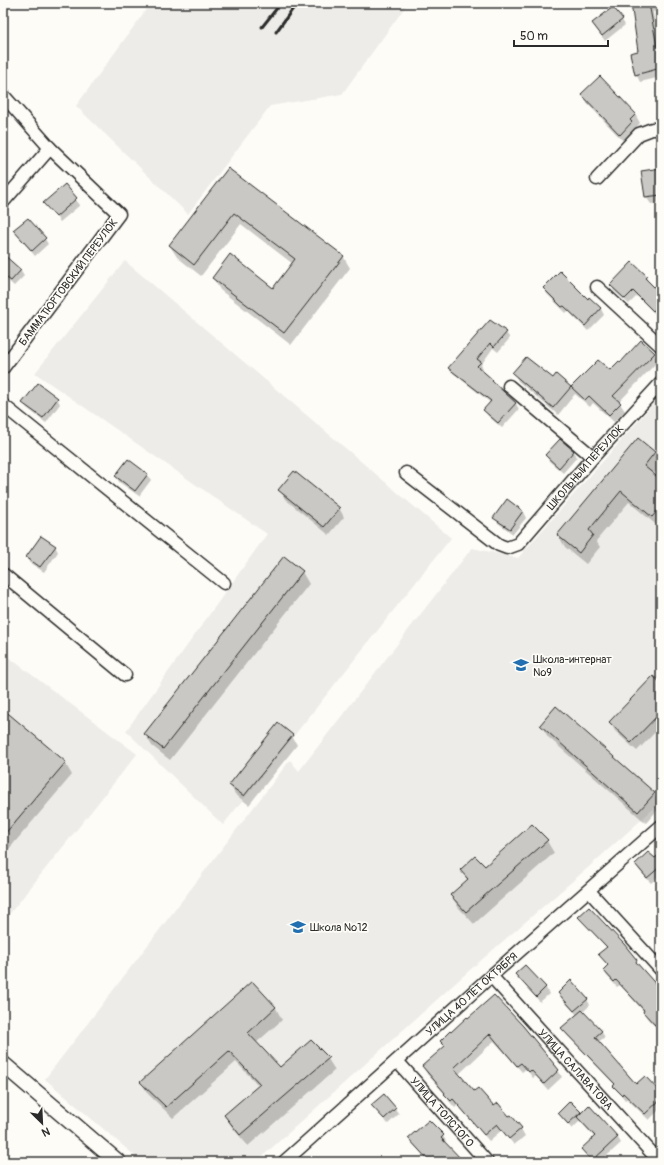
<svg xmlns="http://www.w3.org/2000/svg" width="664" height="1165" font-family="Pangolin,sans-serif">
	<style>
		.built { fill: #edece8 }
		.shadow { fill: #0003 }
		.building { fill: #c9c8c4; stroke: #2b2b2b }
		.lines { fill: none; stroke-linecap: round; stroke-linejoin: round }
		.minor-casing { stroke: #2b2b2b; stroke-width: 15 }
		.tertiary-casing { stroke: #2b2b2b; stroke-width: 18 }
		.minor { stroke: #fdfcf7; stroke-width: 12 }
		.tertiary { stroke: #fdfcf7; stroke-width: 15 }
		.rail { stroke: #2b2b2b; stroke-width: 3 }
		.labels { text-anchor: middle; stroke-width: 3.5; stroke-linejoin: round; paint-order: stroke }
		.street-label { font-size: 11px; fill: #2b2b2b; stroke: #fdfcf7 }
		.poi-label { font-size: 11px; fill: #2b2b2b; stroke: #fdfcf7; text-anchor: start }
	</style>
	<rect width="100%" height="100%" fill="#fdfcf7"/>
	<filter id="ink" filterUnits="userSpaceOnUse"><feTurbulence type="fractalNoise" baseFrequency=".025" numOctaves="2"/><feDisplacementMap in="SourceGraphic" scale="8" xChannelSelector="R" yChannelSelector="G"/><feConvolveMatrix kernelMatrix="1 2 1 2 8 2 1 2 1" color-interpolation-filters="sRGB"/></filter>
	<g filter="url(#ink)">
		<g class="built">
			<path d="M151,3H408L342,94L270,106L188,214L76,106Z"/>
			<path d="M125,261L451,538L223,825L126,731L267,534L35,373Z"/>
			<path d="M661,395V802L591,865L471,969L256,1162H142L45,1079L290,760L299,771L472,548L518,558Z"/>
			<path d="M3,653L137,754L3,922Z"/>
		</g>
		<g class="shadow">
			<path d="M632,3H661V10L653,12L659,47H661V77L640,82L636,74L640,51Z"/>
			<path d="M622,20L625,25L605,41L593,24Z"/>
			<path d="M582,94L635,114L640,123L635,129L637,132L625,143L587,103Z"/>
			<path d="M656,137H661V152L656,145Z"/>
			<path d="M3,161L6,166L3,169Z"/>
			<path d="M228,169L343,256L350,268L291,345L220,290L213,278L273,289L293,264L241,224L201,276L177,257L170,246Z"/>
			<path d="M661,169V203L651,204L646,197Z"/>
			<path d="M65,186L80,205L60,222L45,203Z"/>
			<path d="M15,230L45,239L48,244L35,256L18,236Z"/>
			<path d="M3,258L20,270L24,276L14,286L3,276Z"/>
			<path d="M646,277L649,283L661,296V312L657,316L637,296L629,304L614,291L611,285Z"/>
			<path d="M544,288L588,300L589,299L601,309L604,315L588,331L568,311L566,313L547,294Z"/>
			<path d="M506,333L510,338L498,352L493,348L481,365L483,368L481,371L516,404L519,409L502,428L488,416L484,410L491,403L453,373L449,368Z"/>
			<path d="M654,353L658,361L619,402L625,411L614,422L593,403L590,407L575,394L558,415L518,381L514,373L553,380L557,375L571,388L598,361L610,371Z"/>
			<path d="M57,398L60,404L46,423L27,408L23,403Z"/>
			<path d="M560,440L574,452L577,457L563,473L549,461L546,455Z"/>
			<path d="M638,440L654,453L661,465L653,475L661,481V526L660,528L629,502L596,541L600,547L586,564L565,547L558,535Z"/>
			<path d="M147,474L151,480L139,496L119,482L116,476Z"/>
			<path d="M280,490L339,508L344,517L329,535L285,499Z"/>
			<path d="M507,501L523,512L526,518L513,534L498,523L495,518Z"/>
			<path d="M55,546L58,552L44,572L30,563L27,557Z"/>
			<path d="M302,572L309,584L170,760L152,746L145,734Z"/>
			<path d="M661,685V726L637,751L615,731L610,722Z"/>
			<path d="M556,708L654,794L661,806L646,823L548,737L541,725Z"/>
			<path d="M3,710L65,763L72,775L3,856Z"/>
			<path d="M292,736L297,745L249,805L235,794L230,785Z"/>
			<path d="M532,826L547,841L554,853L474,924L458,907L451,895L468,881L461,870L485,868Z"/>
			<path d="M661,857V874L651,883L639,870L636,864Z"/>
			<path d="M661,904V918L655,909Z"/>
			<path d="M580,917L636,961L640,967L661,991V1028L658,1030L647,1018L644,1012L620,985L617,987L607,976L604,970L609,966L600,954L607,948L583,922Z"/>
			<path d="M525,966L546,988L549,994L540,1002L520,980L516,974Z"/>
			<path d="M252,982L276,1008L282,1020L256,1043L280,1069L328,1059L335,1070L248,1146L232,1127L225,1116L259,1086L236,1062L173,1118L148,1094L141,1082Z"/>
			<path d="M559,993L587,999L590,1005L583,1012L601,1031L605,1037L598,1042L636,1085L661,1094V1108L649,1120L627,1099L625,1100L618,1091L615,1085L566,1034L563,1028L577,1015L562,999Z"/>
			<path d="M467,1019L558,1070L562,1077L548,1090L536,1076L533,1078L526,1069L522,1072L494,1041L458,1075L474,1092L509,1118L511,1116L521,1129L525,1136L514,1145L502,1130L489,1141L458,1105L455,1108L449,1101L445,1094L427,1074L423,1067L445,1047L441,1041Z"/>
			<path d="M384,1095L399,1114L388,1124L373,1105Z"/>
			<path d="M589,1107L618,1138L621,1143L600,1162H592L583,1149L595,1138L580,1121L572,1129L563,1119L559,1113H580L581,1115Z"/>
			<path d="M443,1136L446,1141L444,1143L462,1162H430L413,1144L410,1139Z"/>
		</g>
		<g class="building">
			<path d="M631,3H649L657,47L661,46V68L635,75L630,53L638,51Z"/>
			<path d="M613,7L623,19L602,36L592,23Z"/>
			<path d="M600,76L636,114L630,120L632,122L620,135L581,94Z"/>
			<path d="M228,168L344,256L284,333L212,278L230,254L273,288L295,259L234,213L194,265L169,245Z"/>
			<path d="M661,168V195L645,197L641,171Z"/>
			<path d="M65,184L77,198L56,217L43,203Z"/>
			<path d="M28,218L46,238L32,251L13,230Z"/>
			<path d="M3,254L21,270L11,281L3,275Z"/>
			<path d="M632,262L647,276L645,278L661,294V303L653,311L633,291L625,299L610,285Z"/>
			<path d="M560,271L588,299L589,297L601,308L585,326L564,306L562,307L543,288Z"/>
			<path d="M490,320L507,332L494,347L490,343L477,359L481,362L477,366L493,380L492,381L516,403L498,423L483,410L491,401L448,368Z"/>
			<path d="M641,340L655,353L613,396L621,403L609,415L589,396L585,400L571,387L553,408L512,373L526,357L553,378L556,374L571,387L598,360L610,370L619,361L620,363Z"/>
			<path d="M38,383L58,398L43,418L22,403Z"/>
			<path d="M638,438L655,452L644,466L661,480V507L652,517L621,491L589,530L593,535L579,553L557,535Z"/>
			<path d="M560,439L574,451L559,468L545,455Z"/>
			<path d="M128,459L148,474L135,491L115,476Z"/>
			<path d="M294,471L340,508L324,527L278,490Z"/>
			<path d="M507,499L523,511L510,529L493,518Z"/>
			<path d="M41,536L56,546L40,567L26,557Z"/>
			<path d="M284,556L303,571L163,749L144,734Z"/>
			<path d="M653,676L661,683V712L631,743L609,722Z"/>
			<path d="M556,706L655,793L638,812L540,725Z"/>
			<path d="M3,709L66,762L3,836Z"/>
			<path d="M278,723L293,735L244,796L229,785Z"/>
			<path d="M532,824L548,840L466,912L450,895L468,879L460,870L475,856L485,866Z"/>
			<path d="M648,852L655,858L661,853V866L647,878L635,864Z"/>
			<path d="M589,907L624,944L637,960L636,962L661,990V1019L655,1025L643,1012L644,1010L616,980L614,982L603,970L608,965L598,954L607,947L578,917Z"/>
			<path d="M525,965L546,987L536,997L515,974Z"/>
			<path d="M571,980L588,999L574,1011L558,993Z"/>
			<path d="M252,981L276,1007L248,1033L280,1067L311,1040L329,1058L240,1135L224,1115L260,1084L229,1051L166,1107L140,1082Z"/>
			<path d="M494,995L523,1026L559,1070L544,1084L531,1070L529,1072L521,1063L517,1066L490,1034L454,1068L474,1091L478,1088L494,1106L498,1103L509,1116L511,1115L522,1128L509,1139L497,1124L484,1135L453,1099L451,1101L444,1094L445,1093L422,1066L445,1046L440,1041L450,1031L451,1032L467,1017L468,1018Z"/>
			<path d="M582,1010L602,1031L595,1037L636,1084L645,1076L661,1093V1099L645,1114L623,1093L622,1095L613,1086L615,1084L561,1028Z"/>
			<path d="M384,1094L396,1108L384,1119L371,1105Z"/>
			<path d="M570,1101L581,1112L568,1124L558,1113Z"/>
			<path d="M589,1105L618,1137L592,1161L581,1149L595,1136L577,1117Z"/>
			<path d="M429,1120L444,1135L441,1138L464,1162H430L408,1138Z"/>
		</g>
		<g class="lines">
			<g class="minor-casing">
				<g id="minor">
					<path d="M3,95L50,148L119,214L3,368"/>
					<path d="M597,179L639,134L652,129H661"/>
					<path d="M3,202L50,148"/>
					<path d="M597,287L661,346"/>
					<path d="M509,386L593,457"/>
					<path d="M3,405L224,583"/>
					<path id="s1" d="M406,473L499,545L507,548L518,544L593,457L661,383"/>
					<path d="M3,574L125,675"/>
					<path d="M589,891L661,970"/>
					<path id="s2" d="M491,976L660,1162"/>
					<path id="s3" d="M397,1061L487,1162"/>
					<path id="s4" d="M284,1162L491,976L661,826"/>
				</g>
			</g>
			<g class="tertiary-casing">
				<path id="tertiary" d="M3,1064L118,1162"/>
			</g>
			<use href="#minor" class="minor"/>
			<use href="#tertiary" class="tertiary"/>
			<g class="rail">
				<path d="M262,27L281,3"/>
				<path d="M276,32L297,3"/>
			</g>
		</g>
	</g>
	<defs>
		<g id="school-bare" transform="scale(1.2)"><path d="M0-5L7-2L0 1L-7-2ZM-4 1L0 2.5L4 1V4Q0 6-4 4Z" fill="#1f6fb2" stroke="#fdfcf7" stroke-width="2.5" paint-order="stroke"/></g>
	</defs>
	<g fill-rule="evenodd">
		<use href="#school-bare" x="521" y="665"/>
		<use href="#school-bare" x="298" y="927"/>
	</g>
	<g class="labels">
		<g class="street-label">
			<text transform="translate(68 282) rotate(-53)" y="4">БАММАТЮРТОВСКИЙ ПЕРЕУЛОК</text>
			<text dy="4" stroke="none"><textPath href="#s1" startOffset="240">ШКОЛЬНЫЙ ПЕРЕУЛОК</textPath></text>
			<text dy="4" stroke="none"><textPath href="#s4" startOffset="252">УЛИЦА 40 ЛЕТ ОКТЯБРЯ</textPath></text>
			<text dy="4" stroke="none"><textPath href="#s2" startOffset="126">УЛИЦА САЛАВАТОВА</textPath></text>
			<text dy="4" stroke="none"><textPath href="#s3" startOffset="68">УЛИЦА ТОЛСТОГО</textPath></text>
		</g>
		<g class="poi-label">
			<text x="533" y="663">Школа-интернат<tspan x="533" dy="13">№9</tspan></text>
			<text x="310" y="931">Школа №12</text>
		</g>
	</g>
	<rect width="664" height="1165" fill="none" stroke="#fdfcf7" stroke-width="16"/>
	<rect x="8" y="8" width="648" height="1149" fill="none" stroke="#2b2b2b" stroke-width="1.5" filter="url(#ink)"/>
	<g transform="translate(42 1123) rotate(156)" stroke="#fdfcf7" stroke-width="3" paint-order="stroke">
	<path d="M0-3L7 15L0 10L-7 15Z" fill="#2b2b2b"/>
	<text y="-6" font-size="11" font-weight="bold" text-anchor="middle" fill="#2b2b2b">N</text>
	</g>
	<path d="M514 40v6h94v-6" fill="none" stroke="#2b2b2b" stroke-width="2"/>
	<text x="520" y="40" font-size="12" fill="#2b2b2b" stroke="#fdfcf7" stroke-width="3" paint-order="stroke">50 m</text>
</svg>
